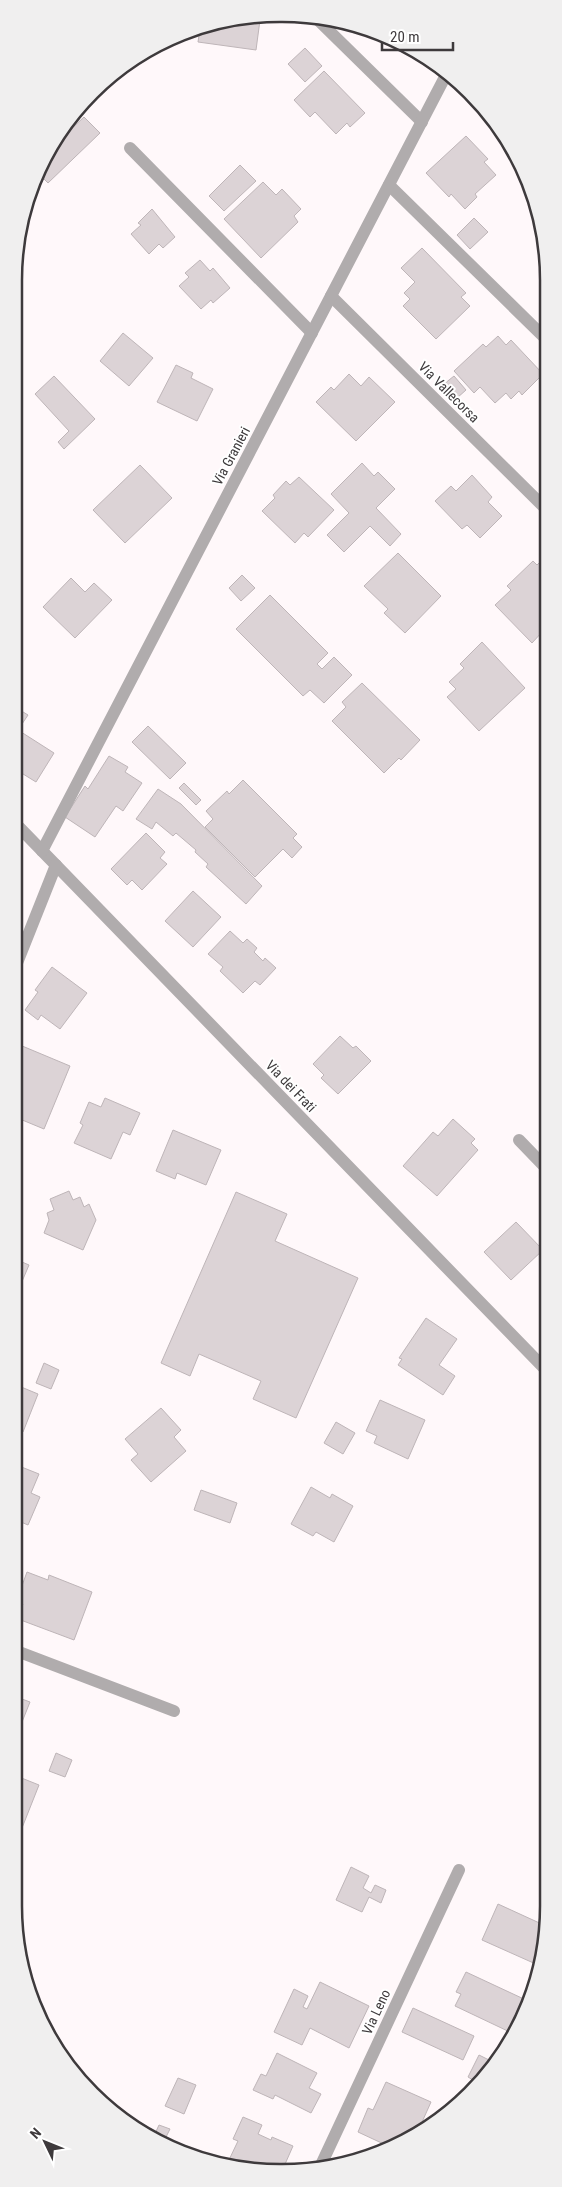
<svg xmlns="http://www.w3.org/2000/svg" width="562" height="2187" font-family="'Roboto Condensed',sans-serif">
	<style>
		.building { fill: #dcd3d6; stroke: #beb5b8 }
		.lines { fill: none; stroke-linecap: round; stroke-linejoin: round }
		.minor { stroke: #b0acad; stroke-width: 12 }
		.labels { text-anchor: middle; stroke-width: 4; stroke-linejoin: round; paint-order: stroke }
		.street-label { font-size: 14px; fill: #3e3a3c; stroke: #fff }
		.rim { fill: none; stroke: #3e3a3c; stroke-width: 2.5 }
	</style>
	<rect width="100%" height="100%" fill="#fff8fa"/>
	<g class="building">
		<path d="M260,20L256,50L198,42L200,29L212,23Z"/>
		<path d="M305,48L322,66L305,82L288,64Z"/>
		<path d="M324,71L365,113L350,127L347,123L336,134L315,112L310,117L294,100Z"/>
		<path d="M84,117L100,133L48,183L40,175L49,150Z"/>
		<path d="M466,136L488,159L484,162L496,175L475,194L477,197L465,209L451,194L449,197L426,173Z"/>
		<path d="M240,165L256,181L224,211L209,196Z"/>
		<path d="M263,182L276,195L282,189L301,209L294,216L298,222L261,258L224,219Z"/>
		<path d="M152,209L175,237L163,248L159,244L149,254L131,234L141,225L138,223Z"/>
		<path d="M474,218L488,232L470,249L457,235Z"/>
		<path d="M422,248L466,293L461,297L470,306L436,339L403,306L410,299L404,293L415,282L401,268Z"/>
		<path d="M200,260L210,271L213,268L230,288L213,303L211,300L201,309L179,286L189,277L185,273Z"/>
		<path d="M123,333L153,358L129,386L100,361Z"/>
		<path d="M498,336L506,345L511,340L543,374L522,395L519,391L511,399L506,393L495,403L480,387L474,393L454,371L483,344L486,347Z"/>
		<path d="M176,365L193,373L191,378L213,389L197,421L157,402Z"/>
		<path d="M349,374L361,386L369,377L395,402L356,441L316,402L331,387L334,390Z"/>
		<path d="M54,376L95,419L64,449L58,442L69,431L35,394Z"/>
		<path d="M454,376L466,390L457,398L444,384Z"/>
		<path d="M362,463L374,476L378,472L395,489L376,508L401,534L390,546L370,526L344,552L327,535L349,513L331,494Z"/>
		<path d="M140,465L172,498L125,543L93,510Z"/>
		<path d="M472,475L492,497L488,502L502,516L480,538L467,525L462,529L435,501L451,486L456,491Z"/>
		<path d="M299,477L334,510L308,537L304,533L295,543L262,511L275,498L273,495L286,481L290,485Z"/>
		<path d="M398,553L441,596L405,633L384,613L388,609L364,586Z"/>
		<path d="M546,556V621L540,628L543,631L532,643L495,605L511,590L507,586L533,561L537,565Z"/>
		<path d="M242,575L255,588L241,601L229,588Z"/>
		<path d="M71,578L85,592L94,583L112,600L75,638L43,607Z"/>
		<path d="M270,595L328,653L317,664L322,669L334,657L352,675L324,703L310,690L303,696L236,629Z"/>
		<path d="M482,642L525,688L479,731L447,697L456,689L449,682L464,668L460,664Z"/>
		<path d="M362,683L420,740L401,760L399,758L384,773L332,721L346,707L342,702Z"/>
		<path d="M15,707L28,715L18,730L54,753L36,782L15,769Z"/>
		<path d="M148,726L186,763L170,779L132,742Z"/>
		<path d="M109,756L128,767L125,772L142,783L123,811L116,806L95,837L65,817L85,786L88,789Z"/>
		<path d="M243,780L297,834L293,838L302,847L292,858L283,849L255,877L205,827L213,819L206,811L227,791L229,794Z"/>
		<path d="M184,783L201,800L196,805L179,788Z"/>
		<path d="M158,789L181,804L262,886L246,904L206,867L208,864L195,852L196,850L176,833L173,836L156,822L152,829L136,819Z"/>
		<path d="M146,833L165,852L160,858L167,864L142,890L132,880L127,885L111,869Z"/>
		<path d="M193,891L221,917L193,947L165,921Z"/>
		<path d="M230,931L243,943L247,939L257,948L254,952L263,961L265,958L276,968L260,985L255,981L243,993L220,971L223,967L208,954Z"/>
		<path d="M52,967L87,993L60,1029L41,1015L38,1020L25,1010L38,992L35,990Z"/>
		<path d="M340,1036L353,1048L356,1046L371,1061L338,1094L321,1078L324,1075L313,1064Z"/>
		<path d="M15,1043L70,1066L44,1129L15,1117Z"/>
		<path d="M105,1098L140,1113L130,1135L123,1132L111,1159L74,1143L83,1125L80,1123L89,1102L101,1107Z"/>
		<path d="M453,1119L475,1139L471,1143L478,1150L437,1196L403,1166L433,1132L438,1136Z"/>
		<path d="M173,1130L221,1150L206,1185L177,1173L175,1179L156,1171Z"/>
		<path d="M69,1191L73,1200L80,1197L84,1207L89,1204L96,1220L83,1250L44,1233L49,1220L47,1213L54,1210L50,1199Z"/>
		<path d="M236,1192L287,1214L275,1241L358,1278L296,1418L253,1399L261,1381L199,1354L190,1376L161,1363Z"/>
		<path d="M516,1222L543,1250L511,1280L484,1252Z"/>
		<path d="M15,1259L29,1265L18,1291L15,1290Z"/>
		<path d="M426,1318L457,1339L439,1365L455,1376L443,1395L398,1365L402,1359L399,1358Z"/>
		<path d="M44,1363L59,1370L51,1389L36,1383Z"/>
		<path d="M14,1384L38,1394L23,1432L14,1428Z"/>
		<path d="M380,1400L425,1420L408,1459L374,1443L377,1436L366,1431Z"/>
		<path d="M161,1408L181,1430L174,1437L186,1451L151,1482L131,1460L138,1454L125,1439Z"/>
		<path d="M336,1422L355,1433L343,1454L324,1443Z"/>
		<path d="M14,1464L39,1474L31,1493L40,1497L28,1525L14,1519Z"/>
		<path d="M311,1487L330,1498L332,1494L353,1506L334,1542L316,1532L313,1536L291,1524Z"/>
		<path d="M201,1490L237,1503L230,1523L194,1510Z"/>
		<path d="M27,1572L48,1580L49,1575L92,1592L74,1640L18,1619L23,1604L16,1602Z"/>
		<path d="M14,1696L30,1702L16,1737L14,1736Z"/>
		<path d="M56,1753L72,1760L65,1777L49,1771Z"/>
		<path d="M14,1775L39,1785L20,1833L14,1831Z"/>
		<path d="M351,1867L369,1876L363,1888L371,1893L375,1885L386,1890L381,1903L369,1897L362,1912L336,1900Z"/>
		<path d="M498,1904L546,1926V1941L538,1965L482,1940Z"/>
		<path d="M466,1972L526,2000L514,2034L455,2006L461,1994L456,1992Z"/>
		<path d="M320,1982L369,2006L349,2048L310,2028L302,2045L274,2032L294,1989L308,1996L303,2007L307,2009Z"/>
		<path d="M413,2008L474,2036L463,2060L402,2032Z"/>
		<path d="M277,2053L317,2073L309,2088L321,2094L311,2113L275,2095L273,2099L253,2090L261,2074L266,2076Z"/>
		<path d="M479,2055L493,2062L468,2090L473,2080L468,2077Z"/>
		<path d="M178,2078L196,2085L184,2114L165,2106Z"/>
		<path d="M386,2082L431,2102L418,2131L388,2146L358,2132L368,2108L373,2110Z"/>
		<path d="M243,2117L262,2125L258,2134L271,2140L272,2137L293,2146L282,2171L263,2173L228,2162L238,2141L233,2139Z"/>
		<path d="M159,2125L170,2129L162,2145L153,2138Z"/>
	</g>
	<g class="lines">
		<g class="minor">
			<path d="M314,16L422,122"/>
			<path d="M457,83L478,103"/>
			<path d="M130,148L312,333"/>
			<path d="M389,185L546,339"/>
			<path d="M331,296L546,509"/>
			<path d="M15,823L546,1370"/>
			<path d="M42,851L446,75"/>
			<path d="M15,968L56,865"/>
			<path d="M519,1140L546,1168"/>
			<path d="M14,1650L174,1711"/>
			<path d="M320,2167L459,1870"/>
		</g>
	</g>
	<g class="labels">
		<g class="street-label">
			<text transform="translate(449 392) rotate(45)" y="5">Via Vallecorsa</text>
			<text transform="translate(231 456) rotate(-62)" y="5">Via Granieri</text>
			<text transform="translate(291 1086) rotate(46)" y="5">Via dei Frati</text>
			<text transform="translate(376 2012) rotate(-65)" y="5">Via Leno</text>
		</g>
	</g>
	<path d="M0 0H562V2187H0ZM280 22H282A258 258 0 0 1 540 280V1906A258 258 0 0 1 282 2164H280A258 258 0 0 1 22 1906V280A258 258 0 0 1 280 22Z" fill="#f0efef" fill-rule="evenodd"/>
	<path class="rim" d="M280 22H282A258 258 0 0 1 540 280V1906A258 258 0 0 1 282 2164H280A258 258 0 0 1 22 1906V280A258 258 0 0 1 280 22Z"/>
	<g transform="translate(45 2142) rotate(313)" stroke="#ffffff" stroke-width="4" paint-order="stroke">
	<path d="M0-4L9 19L0 12L-9 19Z" fill="#3e3a3c"/>
	<text y="-8" font-size="14" font-weight="bold" text-anchor="middle" fill="#3e3a3c">N</text>
	</g>
	<path d="M382 42v8h71v-8" fill="none" stroke="#3e3a3c" stroke-width="2.5"/>
	<text x="390" y="42" font-size="15" fill="#3e3a3c" stroke="#ffffff" stroke-width="4" paint-order="stroke">20 m</text>
</svg>
